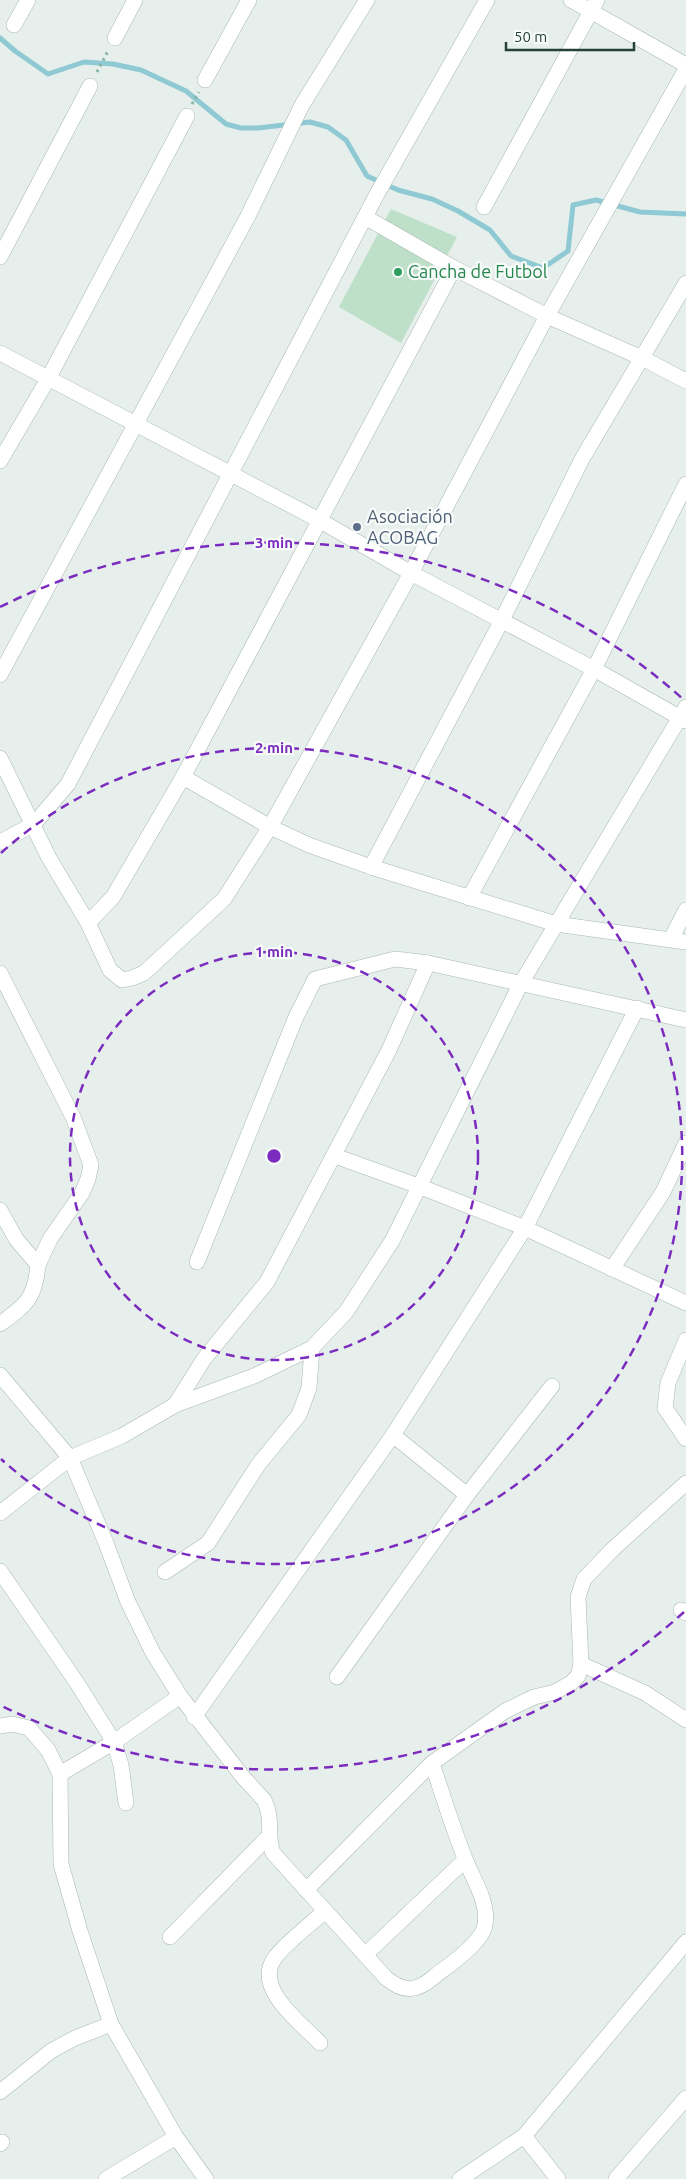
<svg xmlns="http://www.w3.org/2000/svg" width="686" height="2179" font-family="Ubuntu,sans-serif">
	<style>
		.green { fill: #bfe0c8 }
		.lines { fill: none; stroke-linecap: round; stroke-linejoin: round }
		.stream { stroke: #8ec9d4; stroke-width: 5 }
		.street-casing { stroke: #a8b8b2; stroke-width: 16 }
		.path { stroke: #86b3a5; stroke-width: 3; stroke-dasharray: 2.5 4; stroke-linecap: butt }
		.street { stroke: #fff; stroke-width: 15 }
		.ring { fill: none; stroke: #7b2cbf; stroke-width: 2.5; stroke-dasharray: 9 6 }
		.leisure-dot { fill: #2e9e5b; stroke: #f7fbf9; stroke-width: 2 }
		.service-dot { fill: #5c6f8a; stroke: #f7fbf9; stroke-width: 2 }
		.labels { text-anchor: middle; stroke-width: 4.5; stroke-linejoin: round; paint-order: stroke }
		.leisure-label { font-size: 18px; fill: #27864d; stroke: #f7fbf9; text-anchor: start }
		.service-label { font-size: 18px; fill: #4e5e75; stroke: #f7fbf9; text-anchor: start }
		.centre { fill: #7b2cbf; stroke: #f7fbf9; stroke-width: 2.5 }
		.ring-label { font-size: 15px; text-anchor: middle; font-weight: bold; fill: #7b2cbf; stroke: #f7fbf9; stroke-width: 4.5; stroke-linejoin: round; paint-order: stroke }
	</style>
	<rect width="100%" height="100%" fill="#e6efeb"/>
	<path class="green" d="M391,209L457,237L401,343L339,307Z"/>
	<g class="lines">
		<path class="stream" d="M0,38L15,51L48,74L84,62L113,64L141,70L186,91L226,124L241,128H258L310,122L328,127L346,140L367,176L398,190L432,199L458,211L490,230L511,256L543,268L568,251L573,205L596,200L640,212L686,214"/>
		<g class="street-casing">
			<g id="street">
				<path d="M571,0L686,65"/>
				<path d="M14,25L28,0"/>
				<path d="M115,38L135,0"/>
				<path d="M205,80L249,0"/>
				<path d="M484,207L597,0"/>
				<path d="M365,217L454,268"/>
				<path d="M0,257L90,86"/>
				<path d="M0,353L319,520L411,573L594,669L686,721"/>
				<path d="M0,461L48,379L187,116"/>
				<path d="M0,675L247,218L302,105L367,0"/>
				<path d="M0,758L49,858L88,923L110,970L122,980L132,978L144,973L224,899L270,827L411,573L547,316L686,69"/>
				<path d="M183,777L270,827L309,845L371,867L556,924L686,942"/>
				<path d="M0,842L34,824L68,784L377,194L487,0"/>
				<path d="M371,867L502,620L582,459L686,283"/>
				<path d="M469,898L594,669L686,484"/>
				<path d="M88,923L113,897L183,777L454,268L547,316L642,358L686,381"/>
				<path d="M671,939L686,910"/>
				<path d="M0,973L73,1117L91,1165L88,1179L82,1193L50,1239L38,1265"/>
				<path d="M335,1156L421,1187L525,1228L686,1303"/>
				<path d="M0,1210L16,1239L38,1265C35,1299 26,1305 0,1324"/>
				<path d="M197,1262L296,1017L315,979L395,959L428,963L686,1020"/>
				<path d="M612,1269L663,1192L686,1143"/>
				<path d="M686,1340L668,1383L665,1408L686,1439"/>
				<path d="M0,1375L70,1458L106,1543L128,1602L153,1653L180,1696L243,1777L264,1800C274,1819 266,1835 273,1853L386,1978C404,1993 417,1992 435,1976C449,1965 482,1943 485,1925C489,1903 474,1881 466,1861C453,1829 443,1796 432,1763"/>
				<path d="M175,1405L204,1359L267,1282L389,1050L428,963"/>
				<path d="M393,1435L467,1495"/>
				<path d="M0,1513L70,1458L122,1436L175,1405L254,1376L312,1348L346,1312L392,1241L520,985L686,707"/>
				<path d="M0,1571L77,1683L114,1742L121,1765L126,1803"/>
				<path d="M165,1572L208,1543L258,1465L299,1415L309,1388L312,1348"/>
				<path d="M681,1610L686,1613"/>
				<path d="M581,1664L645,1693L686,1720"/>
				<path d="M337,1677L467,1495L552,1386"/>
				<path d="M194,1717L393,1435L525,1228L637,1008"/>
				<path d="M0,1726L12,1724L29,1728L48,1750L60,1774L61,1864L80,1931L111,2024L176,2137L206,2179"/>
				<path d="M60,1774L114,1742L180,1696"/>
				<path d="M306,1890L432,1763L505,1711L534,1697L555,1692L571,1683L578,1676L581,1664L578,1597L584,1579L613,1549L686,1483"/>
				<path d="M170,1937L270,1835"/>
				<path d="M366,1954L465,1860"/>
				<path d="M320,2043C301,2023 254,1989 274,1959C284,1944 311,1924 325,1911"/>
				<path d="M0,2092L51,2051L75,2038L111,2024"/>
				<path d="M524,2136L558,2179"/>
				<path d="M0,2144L2,2142"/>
				<path d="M106,2179L176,2137"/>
				<path d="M460,2179L524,2136L686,1942"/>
				<path d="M616,2179L686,2098"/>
			</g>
		</g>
		<g class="path">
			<path d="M97,72L108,51"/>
			<path d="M192,104L199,92"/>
		</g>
		<use href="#street" class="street"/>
	</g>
	<g class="ring">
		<circle cx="274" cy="1156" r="204"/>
		<path d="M1 853A408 408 0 1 1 1 1459"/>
		<path d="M684 1612A613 613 0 0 1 0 1705M0 607A613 613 0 0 1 684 700"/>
	</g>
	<circle class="leisure-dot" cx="398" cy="272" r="5"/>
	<circle class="service-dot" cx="357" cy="527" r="5"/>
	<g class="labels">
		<g class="leisure-label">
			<text x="408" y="278">Cancha de Futbol</text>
		</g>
		<g class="service-label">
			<text x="367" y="523">Asociación<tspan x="367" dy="21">ACOBAG</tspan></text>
		</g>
	</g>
	<circle cx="274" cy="1156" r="8" class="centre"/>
	<g class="ring-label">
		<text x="274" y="548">3 min</text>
		<text x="274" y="753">2 min</text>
		<text x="274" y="957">1 min</text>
	</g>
	<path d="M506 42v8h128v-8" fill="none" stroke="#24423a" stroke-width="2.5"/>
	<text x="514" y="42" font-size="15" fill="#24423a" stroke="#f7fbf9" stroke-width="4" paint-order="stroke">50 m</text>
</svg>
